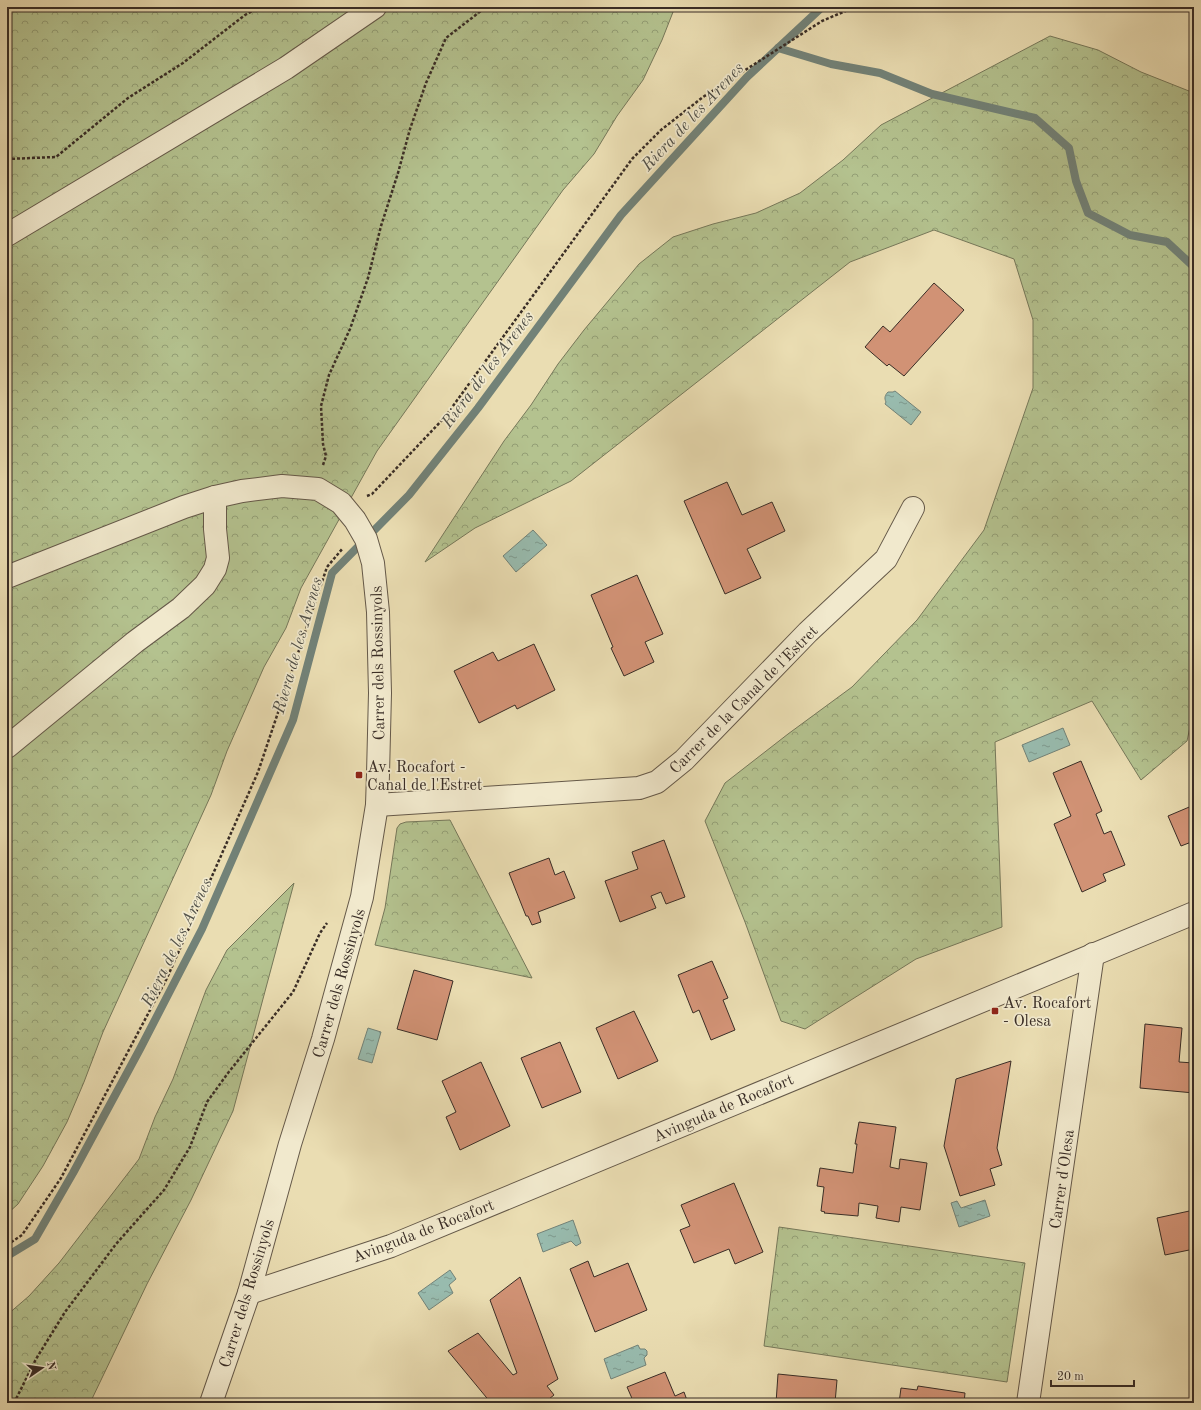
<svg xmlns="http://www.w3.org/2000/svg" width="1201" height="1410" font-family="'Old Standard TT',serif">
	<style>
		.forest { fill: url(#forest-crowns); stroke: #76785a }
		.water { fill: url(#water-ripples); stroke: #728278 }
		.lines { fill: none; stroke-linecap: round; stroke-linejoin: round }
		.stream { stroke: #728278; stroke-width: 8 }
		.building { fill: #d19275; stroke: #392d26 }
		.minor-casing { stroke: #655949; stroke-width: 24 }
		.path { stroke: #392d26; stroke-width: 2.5; stroke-dasharray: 3 2; stroke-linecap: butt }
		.minor { stroke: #f1e9cd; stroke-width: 22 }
		.poi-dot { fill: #8f2418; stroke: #f1e9cd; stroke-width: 1.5 }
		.labels { text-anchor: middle; stroke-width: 3.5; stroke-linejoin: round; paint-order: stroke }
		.street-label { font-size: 16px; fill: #392d26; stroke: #f1e9cd }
		.poi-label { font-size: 16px; fill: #392d26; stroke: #f1e9cd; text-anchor: start }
		.water-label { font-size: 17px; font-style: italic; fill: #515048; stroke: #f1e9cd }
	</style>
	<defs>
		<pattern id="forest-crowns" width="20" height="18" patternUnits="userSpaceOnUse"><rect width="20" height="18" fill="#b4c28f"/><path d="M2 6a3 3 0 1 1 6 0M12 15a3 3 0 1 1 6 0" fill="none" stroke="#939e75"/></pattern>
		<pattern id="water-ripples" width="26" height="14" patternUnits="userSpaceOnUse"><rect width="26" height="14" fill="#98bbae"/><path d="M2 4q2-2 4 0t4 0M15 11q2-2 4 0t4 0" fill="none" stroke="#7d988d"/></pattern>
	</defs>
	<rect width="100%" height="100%" fill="#eaddb2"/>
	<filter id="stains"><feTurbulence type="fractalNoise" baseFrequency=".005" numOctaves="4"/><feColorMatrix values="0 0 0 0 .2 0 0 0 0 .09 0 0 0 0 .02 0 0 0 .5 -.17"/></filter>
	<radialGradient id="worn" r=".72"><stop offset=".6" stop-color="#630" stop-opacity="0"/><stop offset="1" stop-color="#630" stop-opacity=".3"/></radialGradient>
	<g class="forest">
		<path d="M7,7H675L662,40L643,80L617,116L594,154L563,190L377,451L301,588L286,628L264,667L227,751L211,795L103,1032L84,1082L67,1122L43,1166L18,1204L7,1214Z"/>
		<path d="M1050,36L1098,50L1141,72L1194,93V708L1187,741L1141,780L1092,701L995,742L1002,927L916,959L805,1029L781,1021L745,922L705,821L725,783L788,734L852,687L917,620L984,530L1033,388V320L1014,259L934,230L850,262L571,481L475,528L425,562L504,441L531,405L558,364L584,330L639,264L673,237L713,224L756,213L800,193L843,160L881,125Z"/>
		<path d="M450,820L532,978L375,945L385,908L397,828L400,824L406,822Z"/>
		<path d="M294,883L233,1111L191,1200L147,1284L90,1403H7V1315L29,1296L59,1263L139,1159L155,1117L173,1079L206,990L227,950Z"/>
		<path d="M779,1227L1025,1263L1007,1382L764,1346Z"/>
	</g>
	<g class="water">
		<path d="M895,391L921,412L911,425L885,404L886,402C884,398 885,395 888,392H893Z"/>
		<path d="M533,530L547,545L516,572L503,556Z"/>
		<path d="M1063,728L1070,745L1029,762L1022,745Z"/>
		<path d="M368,1028L381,1032L372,1063L358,1059Z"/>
		<path d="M985,1200L990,1216L959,1227L951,1203L957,1201L961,1208Z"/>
		<path d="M573,1220L581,1243L576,1246L571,1241L543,1252L537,1234Z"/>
		<path d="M450,1270L456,1279L449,1285L453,1293L429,1310L418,1293Z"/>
		<path d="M638,1345L640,1349H645L647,1351V1355L644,1358L646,1365L611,1379L604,1359Z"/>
	</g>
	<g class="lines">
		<g class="stream">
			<path d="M778,48L831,64L880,73L932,94L1035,118L1069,148L1076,181L1088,213L1130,235L1167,242L1194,267"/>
			<path d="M7,1256L35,1239L73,1173L140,1049L202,929L293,720L332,573L409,495L478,408L621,215L747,77L820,9L824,7"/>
		</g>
	</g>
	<g class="building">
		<path d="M934,283L964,310L904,376L889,364L887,366L865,347L883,326L890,332Z"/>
		<path d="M727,482L742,515L772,502L785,531L747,549L761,578L725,594L684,501Z"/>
		<path d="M637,575L663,634L645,642L654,662L624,676L611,648L613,647L591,595Z"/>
		<path d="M534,644L555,690L517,709L515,705L479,723L454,671L493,652L498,661Z"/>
		<path d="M1081,761L1102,811L1096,814L1104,834L1111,831L1125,865L1103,874L1106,881L1082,892L1054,824L1071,816L1053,773Z"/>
		<path d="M1194,805V841L1181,846L1168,816Z"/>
		<path d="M664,840L685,897L666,904L661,892L651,896L656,908L620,922L605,881L638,869L632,852Z"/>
		<path d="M549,858L555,875L564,871L575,898L538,912L541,922L532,925L528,916H526L509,873Z"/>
		<path d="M712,961L728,998L723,1000L735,1030L711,1040L699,1010L693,1013L678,975Z"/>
		<path d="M414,970L453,981L437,1040L397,1029Z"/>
		<path d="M634,1011L658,1061L618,1079L596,1028Z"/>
		<path d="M1145,1024L1182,1028L1179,1062L1194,1063V1093L1140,1088Z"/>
		<path d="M560,1042L581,1092L542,1108L521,1058Z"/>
		<path d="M1011,1061L997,1148L1002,1165L990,1169L995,1185L960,1196L944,1146L956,1079Z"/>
		<path d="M481,1062L510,1126L460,1150L446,1117L456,1112L442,1081Z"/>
		<path d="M859,1122L896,1127L890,1167L899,1169L900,1159L927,1163L920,1210L901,1207L899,1222L876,1218L878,1206L859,1203L858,1216L824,1213L825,1212L821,1211L824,1187L817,1186L820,1168L853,1173L857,1144H855Z"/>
		<path d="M734,1183L763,1252L735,1264L729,1249L694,1263L680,1230L690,1226L681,1205Z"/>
		<path d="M1194,1210V1249L1165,1255L1157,1218Z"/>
		<path d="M588,1261L594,1277L628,1263L647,1310L595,1332L570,1269Z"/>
		<path d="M520,1277L558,1379L547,1386L554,1395L544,1403H491L448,1351L478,1333L513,1375L517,1373L490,1300Z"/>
		<path d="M665,1372L675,1396L684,1392L688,1403H634L627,1387Z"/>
		<path d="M778,1374L837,1380L835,1403H776Z"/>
		<path d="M918,1386L965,1393L964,1403H899L901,1388L917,1390Z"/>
	</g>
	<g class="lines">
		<g class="minor-casing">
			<g id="minor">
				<path d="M7,235L286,68L375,7"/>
				<path d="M7,577L184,507L215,497L242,491L282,486L318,489L341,503L355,520L366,539L373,563L378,612L380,693L378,774L377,805L362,897L323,1039L290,1144L249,1293L211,1403"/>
				<path d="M7,747L135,642L181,608L205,585L215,569L218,558L215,529V497"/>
				<path d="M377,805L639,788L657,782L684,760L808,632L886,559L913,508"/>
				<path d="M249,1293L391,1246L1194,913"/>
				<path d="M1028,1403L1093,954"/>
			</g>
		</g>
		<g class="path">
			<path d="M7,159L56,157L128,98L183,63L245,15L260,7"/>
			<path d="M323,465L326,456L323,444L321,406L329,375L350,329L368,278L381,226L398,173L410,129L426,83L446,38L486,7"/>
			<path d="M367,496L372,494L445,417L632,159L661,130L703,97L822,21L855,7"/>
			<path d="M7,1245L22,1235L61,1178L167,978L258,772L327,567L343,548"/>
			<path d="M14,1403L36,1359L65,1312L116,1244L164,1190L190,1147L207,1102L228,1073L293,992L320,933L327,923"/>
		</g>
		<use href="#minor" class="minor"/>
	</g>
	<g class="poi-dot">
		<rect x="355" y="771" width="8" height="8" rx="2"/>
		<rect x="991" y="1007" width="8" height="8" rx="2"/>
	</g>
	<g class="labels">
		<g class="street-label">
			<text transform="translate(377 663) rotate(-91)" y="6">Carrer dels Rossinyols</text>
			<text transform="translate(743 699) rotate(-45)" y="6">Carrer de la Canal de l'Estret</text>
			<text transform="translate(338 983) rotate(-74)" y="6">Carrer dels Rossinyols</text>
			<text transform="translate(723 1107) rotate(-23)" y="6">Avinguda de Rocafort</text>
			<text transform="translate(1061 1179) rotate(-82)" y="6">Carrer d'Olesa</text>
			<text transform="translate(423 1230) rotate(-21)" y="6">Avinguda de Rocafort</text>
			<text transform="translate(246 1293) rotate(-73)" y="6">Carrer dels Rossinyols</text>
		</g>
		<g class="poi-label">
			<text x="367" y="772">Av. Rocafort -<tspan x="367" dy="18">Canal de l'Estret</tspan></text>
			<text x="1003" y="1008">Av. Rocafort<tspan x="1003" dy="18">- Olesa</tspan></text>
		</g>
		<g class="water-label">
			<text transform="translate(692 116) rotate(-47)" y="6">Riera de les Arenes</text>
			<text transform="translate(487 369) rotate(-53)" y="6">Riera de les Arenes</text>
			<text transform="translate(297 645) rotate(-74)" y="6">Riera de les Arenes</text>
			<text transform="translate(176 942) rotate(-64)" y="6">Riera de les Arenes</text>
		</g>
	</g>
	<rect width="1201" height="1410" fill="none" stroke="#eaddb2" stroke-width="24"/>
	<rect x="8" y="8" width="1185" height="1394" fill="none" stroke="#392d26" stroke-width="2"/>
	<rect x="12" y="12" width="1177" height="1386" fill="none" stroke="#392d26"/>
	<g transform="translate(42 1368) rotate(77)" stroke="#f1e9cd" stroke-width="3" paint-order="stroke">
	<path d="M0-3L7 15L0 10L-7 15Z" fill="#392d26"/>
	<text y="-6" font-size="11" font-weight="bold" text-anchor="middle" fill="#392d26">N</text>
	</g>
	<path d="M1051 1380v6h83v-6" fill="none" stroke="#392d26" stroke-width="2"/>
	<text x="1057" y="1380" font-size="12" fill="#392d26" stroke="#f1e9cd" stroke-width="3" paint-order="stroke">20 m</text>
	<rect width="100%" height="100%" filter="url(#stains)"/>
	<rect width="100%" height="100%" fill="url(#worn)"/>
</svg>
